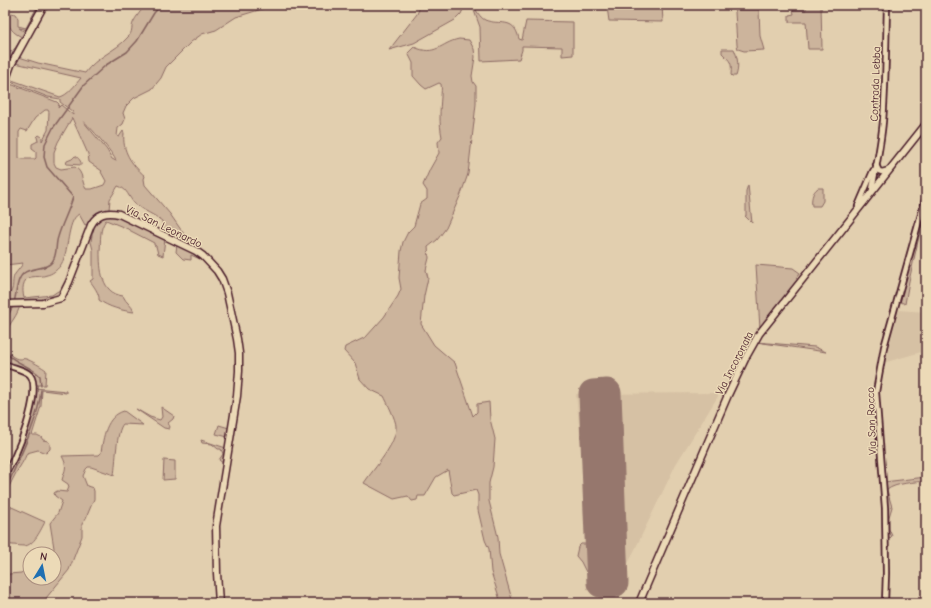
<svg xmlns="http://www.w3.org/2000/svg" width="931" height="608" font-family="'Comic Neue',sans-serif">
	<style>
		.built { fill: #d6c1a4 }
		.green { fill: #ccb49c; stroke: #8b6a64; fill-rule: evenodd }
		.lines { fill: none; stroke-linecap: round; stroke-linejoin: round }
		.stream { stroke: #84625d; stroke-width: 1.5 }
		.runway { stroke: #96776d; stroke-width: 29 }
		.street-casing { stroke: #4a1f2b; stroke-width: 8 }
		.secondary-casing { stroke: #4a1f2b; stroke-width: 9 }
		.street { stroke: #ecdab7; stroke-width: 4.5 }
		.secondary { stroke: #ecdab7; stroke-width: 6 }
		.labels { text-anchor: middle; stroke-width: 3; stroke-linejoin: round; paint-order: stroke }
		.street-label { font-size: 11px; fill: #4a1f2b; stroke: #ecdab7 }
	</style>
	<rect width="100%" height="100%" fill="#e2cfaf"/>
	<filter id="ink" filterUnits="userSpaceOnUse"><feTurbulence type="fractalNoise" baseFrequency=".025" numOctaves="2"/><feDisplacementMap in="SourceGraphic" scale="8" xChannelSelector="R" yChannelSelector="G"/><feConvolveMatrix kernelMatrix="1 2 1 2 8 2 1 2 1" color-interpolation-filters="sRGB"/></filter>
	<g filter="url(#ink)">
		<g class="built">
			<path d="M897,310L926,312V327L921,352L883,363L889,336Z"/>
			<path d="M720,393L676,464L613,595L594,579L576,394Z"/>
		</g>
		<g class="green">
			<path d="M38,5H42L28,30L19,28L26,33L11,64L5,63V53C15,53 17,44 22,37C13,33 7,27 8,16L12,13L15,14L18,18V26L26,28Z"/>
			<path d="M146,5H275L236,17L216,30L202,34L191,42L166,67L161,78L152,89L134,98L126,106L123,113L125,119L123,124L118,128L117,136L119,137L123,131L124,133C122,151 131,164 145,176L144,179L145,185L170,214L186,237L190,244L188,246L161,232L163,231L162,221C154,214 143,211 135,204C128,197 128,189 118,186L110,199L109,210L90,223L85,225L79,214C66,221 70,253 60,266C57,270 52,274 47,275C42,277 37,276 31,277C22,279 22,290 24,298L52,295L58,291L62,292L60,296L47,301L5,302V297C17,290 10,283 15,274C18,270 21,267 23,263L5,265V89L8,84L13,85L57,102L59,104L58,108L61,105L73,115V112L60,102V99L48,97L13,83L9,79L60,97C68,95 75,85 81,78L15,63L19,57L38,63L85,73C96,57 116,51 128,37C133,32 131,28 133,23C135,18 142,9 146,5ZM45,110H48L49,112L48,130L42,141V137L39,135L37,137L38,141L32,144V148L36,151V158L35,159H23L19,158V132L21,129L27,131L35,118ZM72,118L88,154L89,162L102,171L101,172L106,181L104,185L92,189H86C81,181 84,173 75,167L61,169L56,167L54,163V152L58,142ZM83,121C89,125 114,154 116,161L112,159L107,150Z"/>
			<path d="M421,5H465L461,14L455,20L430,34L414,43L389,50L417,14Z"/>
			<path d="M472,5C477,10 479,17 485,20C500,26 514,16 519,39L522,40L526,21C542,21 557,22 573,22V55L562,56V47L522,46V50L519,59L481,61L480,27Z"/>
			<path d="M630,5H662L663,22L609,21L607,7Z"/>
			<path d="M806,5H821L822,49H808L806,22H789V15L794,14L793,10H806Z"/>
			<path d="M736,10H759L760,36L764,50L744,51L738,49L737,45L735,12Z"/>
			<path d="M459,39L469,40L474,49L475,57L472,76L473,82L476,86V104L468,174L461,194L446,228L437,240L428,247L429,258L426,270L428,278L424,296L421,324L434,345L455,363L473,416L477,412V404L489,402L490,419L495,439L493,467L489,483V501L498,537L499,554L513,603H501L491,572L489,549L485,540L478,510V495L476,490L454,495L452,493L448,470L436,477L425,496H418L417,500L412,501L408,496L394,499L364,483C374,468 397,444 396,426C396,420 387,402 384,396L369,389L360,379L355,363L344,351L345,347L366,337L384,317L398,296L401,289L399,278L400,264L401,251L403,242L408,232L414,226L420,204L427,199V191L423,185L430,169L439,153L438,142L442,137C439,123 440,110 441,97C441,92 442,89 441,84L439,83L426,89L421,85L413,76V63L408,53L414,47C436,57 440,43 459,39Z"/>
			<path d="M722,49H734C738,57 739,68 736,76H732L731,75C732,62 731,62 722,53Z"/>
			<path d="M75,156C78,157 82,162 81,165L66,164L67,161L72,159Z"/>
			<path d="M748,185L752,223L745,216H746V191Z"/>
			<path d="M818,188H823V201L820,206H812C811,200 812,192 818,188Z"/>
			<path d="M926,206L909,281L905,304L899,301Z"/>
			<path d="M106,215L118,216L165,238L163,256L158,254L156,246L154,245V243L129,230L128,229L106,220C99,229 101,240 100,251C100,269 101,293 123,296C126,303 132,305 134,312C123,311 108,307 99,300C100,294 93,285 90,281L93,279V250L91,242L93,229L96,221Z"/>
			<path d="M177,244L200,257L208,265L202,260L191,255V260L183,259L176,252Z"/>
			<path d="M756,265L793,268L800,273L796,278L798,280L760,329Z"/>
			<path d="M9,305H20C18,315 10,323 5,333V311Z"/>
			<path d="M756,342L815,347L826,352Z"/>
			<path d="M5,347C8,353 13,359 20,359C23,359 23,358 26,359C30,360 44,368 46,370L45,385H35L32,376L5,361Z"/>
			<path d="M35,388L66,391V393L42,390L41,406L32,435H37L41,437L43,440L48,441L50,444V449L46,453L38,450L27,453C24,461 20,466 16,473C12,480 10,486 5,493V475L22,442Z"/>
			<path d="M161,407L174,416L173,419L168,423L170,427L169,429L164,428L136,409L150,417L160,420L162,417Z"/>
			<path d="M124,411L143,425L123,424C116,432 116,463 114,475L91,467H88L86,469L83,476L87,486L93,488L94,491V499L86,518L82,524V536L69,570L42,603H5V582L9,574L21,573L30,567V578H54V554H52L54,548L50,523L58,513L62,501L55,496L54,493L57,491L67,492L69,487L68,484L62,480C65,469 68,467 62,456L99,455L101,453C103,438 106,416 124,411Z"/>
			<path d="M219,425L229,428L228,437L216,434Z"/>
			<path d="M201,440L226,448L224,464L219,460L223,454L221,449H218L212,444L202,443Z"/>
			<path d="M164,460L175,461V479L163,480Z"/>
			<path d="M926,477V481C916,482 895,483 887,490L892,507L889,517V529L892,536L886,542L884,482Z"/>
			<path d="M5,504L45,522C41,529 34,546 24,546C18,546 12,544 5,545Z"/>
			<path d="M581,544H586L588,557L593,569L591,573L586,572L581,562L576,556L578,547Z"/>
		</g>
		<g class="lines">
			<g class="stream">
				<path d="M14,302C17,293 16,279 24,273C32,267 46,270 52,262C58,254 55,245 58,237C62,223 69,211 73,197L47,167L44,157L45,144L53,128L84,85L106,65L127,52L137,41L154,13L161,5"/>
				<path d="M5,321L13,306"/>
				<path d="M5,352C16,364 29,365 40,376L41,386"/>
				<path d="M5,488L7,486C19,459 39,418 41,390"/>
			</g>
			<path class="runway" d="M607,393L614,583H601L593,394Z"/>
			<g class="street-casing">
				<g id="street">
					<path d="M876,165L879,171L882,172L889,170"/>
					<path d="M872,190C876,167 881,144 883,121C886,83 886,44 887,5"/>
					<path d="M858,206L873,171"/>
					<path d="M5,364C13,368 24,369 30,375C43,390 16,460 5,474"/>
					<path d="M885,603L886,573L885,508L876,392L884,347L926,196"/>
				</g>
			</g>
			<g class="secondary-casing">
				<g id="secondary">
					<path d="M5,82L11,65L44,5"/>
					<path d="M5,304L43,303L61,298L69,282L91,225C97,214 106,211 119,214L196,251L203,256L217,271L222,279L227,293L237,339L239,353V371L237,396L216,526L217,573L219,603"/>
					<path d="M639,603L728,395L746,357L759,334L926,124"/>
				</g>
			</g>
			<use href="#street" class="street"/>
			<use href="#secondary" class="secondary"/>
		</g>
	</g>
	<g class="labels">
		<g class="street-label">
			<text transform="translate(875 84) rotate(-88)" y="4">Contrada Lebba</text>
			<text transform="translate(164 226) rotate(26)" y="4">Via San Leonardo</text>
			<text transform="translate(734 363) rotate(-63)" y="4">Via Incoronata</text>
			<text transform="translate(871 421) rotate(-92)" y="4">Via San Rocco</text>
		</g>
	</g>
	<rect width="931" height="608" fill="none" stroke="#ecdab7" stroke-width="20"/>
	<rect x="10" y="10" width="911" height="588" fill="none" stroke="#4a1f2b" stroke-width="1.5" filter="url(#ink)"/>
	<g transform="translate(42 566) rotate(10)"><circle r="19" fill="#ecdab7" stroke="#ab8f7f"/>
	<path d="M0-3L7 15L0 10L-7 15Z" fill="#1f6fb2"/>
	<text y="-6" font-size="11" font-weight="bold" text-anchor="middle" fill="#4a1f2b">N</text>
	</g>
</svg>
